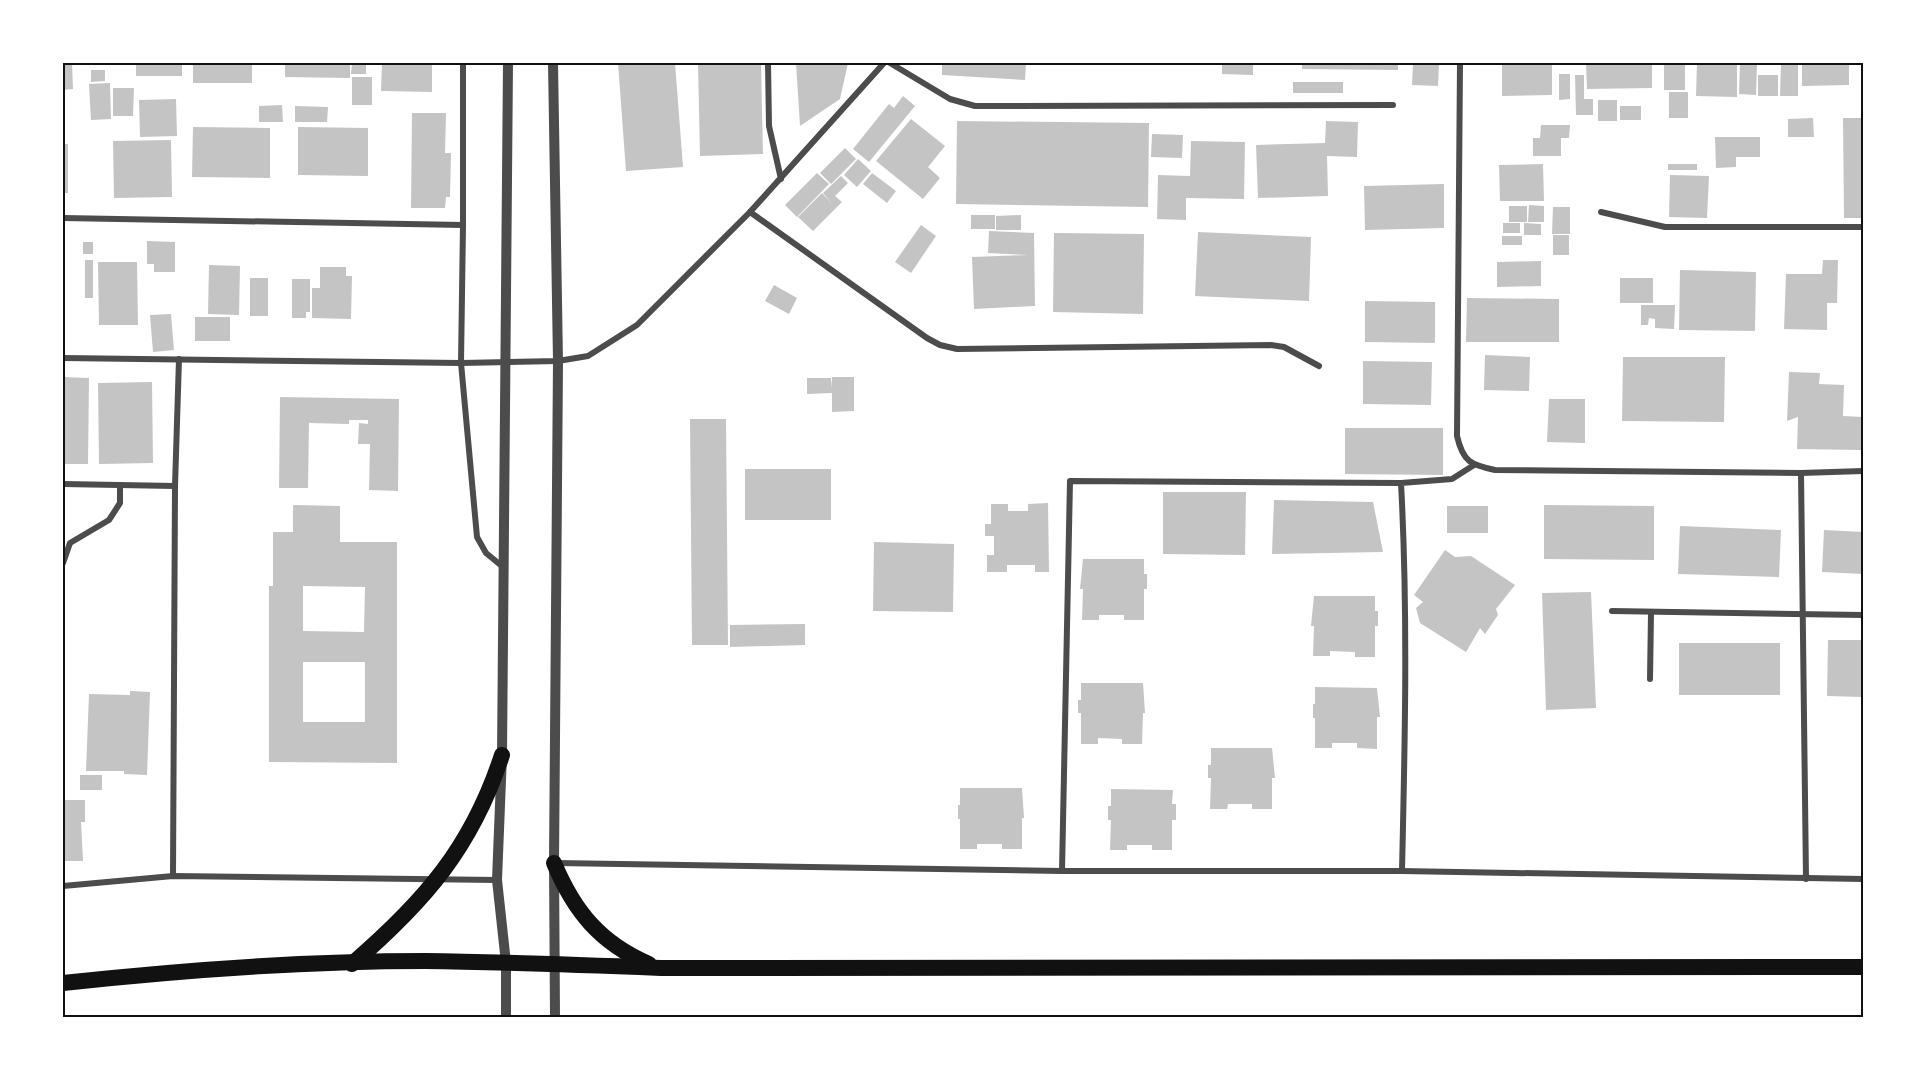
<svg xmlns="http://www.w3.org/2000/svg" width="1926" height="1080" font-family="Figtree,sans-serif">
	<style>
		.building { fill: #c4c4c4; fill-rule: evenodd }
		.lines { fill: none; stroke-linecap: round; stroke-linejoin: round }
		.minor { stroke: #4c4c4c; stroke-width: 6 }
		.tertiary { stroke: #4c4c4c; stroke-width: 10 }
		.trunk { stroke: #111; stroke-width: 16 }
		.neatline { fill: none; stroke: #111; stroke-width: 2 }
	</style>
	<rect width="100%" height="100%" fill="#fff"/>
	<g class="building">
		<path d="M63,63H72L73,89L63,90Z"/>
		<rect x="136" y="63" width="46" height="13"/>
		<rect x="193" y="63" width="59" height="20"/>
		<path d="M285,63H350V78L285,77Z"/>
		<path d="M352,63H366V74H351Z"/>
		<path d="M382,63H432V92L381,91Z"/>
		<path d="M618,63H675L683,167L626,171Z"/>
		<path d="M698,63H761L763,154L700,156Z"/>
		<path d="M796,63H848L840,99L800,126Z"/>
		<path d="M942,63H1026L1025,80L942,75Z"/>
		<path d="M1222,63H1253V75L1222,74Z"/>
		<path d="M1302,63H1398V70L1302,69Z"/>
		<path d="M1413,63H1439L1438,86L1412,85Z"/>
		<path d="M1502,63H1552V95L1502,96Z"/>
		<path d="M1586,63H1652V88L1587,89Z"/>
		<rect x="1664" y="63" width="21" height="27"/>
		<path d="M1697,63H1731V65H1737V97L1696,96Z"/>
		<path d="M1740,63H1757L1756,95L1739,94Z"/>
		<path d="M1781,63H1798V96H1780Z"/>
		<path d="M1802,63H1849V85L1802,86Z"/>
		<path d="M91,70H105V81L91,82Z"/>
		<path d="M1559,74H1570V99L1559,100Z"/>
		<path d="M1575,75H1584V99H1593V115H1576Z"/>
		<rect x="1758" y="75" width="20" height="21"/>
		<rect x="352" y="77" width="20" height="28"/>
		<rect x="1293" y="82" width="50" height="11"/>
		<path d="M110,83L111,119L91,120L89,84Z"/>
		<path d="M113,88H134L133,116H113Z"/>
		<rect x="1669" y="92" width="19" height="26"/>
		<path d="M903,96L915,106L869,162L853,149L889,104L894,108Z"/>
		<path d="M176,99L177,136L140,137L139,100Z"/>
		<rect x="1598" y="100" width="19" height="21"/>
		<path d="M282,105L283,122H259V106Z"/>
		<path d="M295,106L328,107L327,122H295Z"/>
		<rect x="1620" y="106" width="21" height="14"/>
		<path d="M412,113H446L445,153H451L450,197H446L445,208H411Z"/>
		<path d="M1813,118L1814,137H1788V119Z"/>
		<path d="M1843,118H1863V218H1844Z"/>
		<path d="M911,119L945,146L928,167L940,178L923,199L876,161Z"/>
		<path d="M957,121L1149,123L1148,207L956,204Z"/>
		<path d="M1326,121L1358,122L1357,157L1327,156L1328,196L1258,198L1256,145L1325,143Z"/>
		<path d="M1541,125H1570L1569,138H1561V156H1533V138H1540Z"/>
		<path d="M193,127L270,128V178L192,177Z"/>
		<path d="M298,127L368,128V176L298,175Z"/>
		<path d="M1152,134L1183,135L1182,158L1151,157Z"/>
		<path d="M1715,137H1760V157H1736V167L1716,168Z"/>
		<path d="M171,140L172,197L114,198L113,141Z"/>
		<path d="M1191,141L1245,142L1244,199L1186,198V220L1157,219L1158,175L1190,176Z"/>
		<rect x="63" y="144" width="5" height="49"/>
		<path d="M845,148L856,159L831,184L820,173Z"/>
		<path d="M858,159L871,171L857,187L844,175Z"/>
		<path d="M1543,164L1544,201H1500L1499,165Z"/>
		<rect x="1668" y="164" width="29" height="6"/>
		<path d="M817,173L829,184L797,217L785,205Z"/>
		<path d="M872,173L896,191L887,203L863,184Z"/>
		<path d="M1670,175L1709,176L1707,218L1669,217Z"/>
		<path d="M841,176L848,183L835,196L842,202L813,231L798,217L822,193L833,205L823,193Z"/>
		<path d="M1444,184V228L1365,230L1364,186Z"/>
		<path d="M1529,205L1544,206V222H1528Z"/>
		<rect x="1509" y="206" width="18" height="16"/>
		<path d="M1553,207H1570V234H1552Z"/>
		<rect x="971" y="215" width="24" height="14"/>
		<path d="M1021,215V230H996V216Z"/>
		<rect x="1503" y="223" width="17" height="10"/>
		<path d="M1524,223L1541,224V235H1524Z"/>
		<path d="M921,225L936,236L911,273L895,262Z"/>
		<path d="M989,231L1034,233L1035,306L974,309L972,257L1028,255L988,253Z"/>
		<path d="M1198,232L1311,237L1309,301L1195,296Z"/>
		<path d="M1054,233L1144,234L1143,314L1053,312Z"/>
		<rect x="1553" y="235" width="16" height="20"/>
		<rect x="1502" y="236" width="20" height="9"/>
		<path d="M147,241L175,242V272H154V264H147Z"/>
		<rect x="83" y="242" width="10" height="12"/>
		<rect x="85" y="260" width="8" height="38"/>
		<path d="M1823,260H1838L1837,303H1827V330L1784,329L1786,274H1822Z"/>
		<path d="M1541,261V286L1497,287V262Z"/>
		<path d="M98,262H137L138,325H99Z"/>
		<path d="M209,265L240,266L239,315L208,314Z"/>
		<path d="M320,267H346V276H352L351,319L312,318V288H320Z"/>
		<path d="M1680,270L1756,272L1755,331L1679,330Z"/>
		<rect x="250" y="278" width="18" height="38"/>
		<rect x="1620" y="278" width="33" height="25"/>
		<path d="M292,279H310V312H306V318H292Z"/>
		<path d="M774,285L797,298L789,314L765,301Z"/>
		<path d="M1467,298L1559,299V342H1466Z"/>
		<path d="M1365,301L1435,302V343L1365,342Z"/>
		<path d="M1641,305H1675L1674,329L1655,328V319L1649,318L1648,325H1641Z"/>
		<path d="M171,314L174,350L153,352L150,315Z"/>
		<rect x="195" y="317" width="35" height="24"/>
		<path d="M1485,355L1530,357L1529,391L1484,390Z"/>
		<path d="M1623,357H1725L1724,422L1622,421Z"/>
		<path d="M1363,361L1432,362L1431,405L1363,404Z"/>
		<path d="M1789,372L1820,373L1819,384L1844,385L1843,416L1863,417L1862,450L1797,449L1798,417L1787,421Z"/>
		<path d="M63,377L89,378L88,464H63Z"/>
		<path d="M832,377H854V411L832,412V393L807,394V378H831L832,388Z"/>
		<path d="M152,382L153,463L99,464L98,383Z"/>
		<path d="M280,397L399,399L398,491L369,490L370,444H358L359,423L368,424V420H349V424L309,423L308,488H279Z"/>
		<path d="M1549,399H1585V443L1547,442Z"/>
		<path d="M690,419H726L728,645H692Z"/>
		<path d="M1345,428H1443V475L1345,474Z"/>
		<rect x="745" y="469" width="86" height="51"/>
		<path d="M1163,492H1246L1245,555L1163,554Z"/>
		<path d="M1274,500L1373,502L1383,552L1272,554Z"/>
		<path d="M1048,503L1049,572H1035V565H1007V572H987V555H994V536H985V524H991V504H1008V511H1028V504Z"/>
		<path d="M293,505L340,506V542H397V763L269,762V586H273V532H293ZM303,586L365,587L364,632L303,631ZM303,662H365V722H303Z"/>
		<path d="M1544,505L1654,506V560L1544,559Z"/>
		<rect x="1447" y="506" width="41" height="27"/>
		<path d="M1680,526L1781,530L1779,577L1678,574Z"/>
		<path d="M1824,530L1863,532V574L1822,572Z"/>
		<path d="M874,542L954,544L953,612L873,611Z"/>
		<path d="M1445,550L1455,557L1471,556L1515,585L1496,609L1498,615L1485,634L1480,628L1466,652L1420,623L1416,608L1423,602L1414,595Z"/>
		<path d="M1083,559H1144V574H1147V589H1144V620H1124V615H1099V620H1082L1083,589H1080Z"/>
		<path d="M1591,592L1596,708L1546,710L1542,593Z"/>
		<path d="M1314,596H1375V611H1378V626H1375V657H1355V652L1330,651V656H1313L1314,626H1311Z"/>
		<path d="M805,624V645L730,647V625Z"/>
		<path d="M1828,640H1863V697L1827,696Z"/>
		<rect x="1679" y="643" width="101" height="52"/>
		<path d="M1081,683H1143L1145,713H1143L1142,744H1122V739L1098,738V744H1081V713H1078V700H1081Z"/>
		<path d="M1315,687L1377,688L1380,717H1377V749L1357,748V743H1332V748H1315V718H1313V704H1315Z"/>
		<path d="M130,691L150,692L147,775L124,774V771H86L89,694L130,695Z"/>
		<path d="M1211,748H1272L1275,778H1272V809H1252V804H1228L1227,809H1210L1211,778H1208V765H1211Z"/>
		<rect x="80" y="775" width="22" height="15"/>
		<path d="M960,788H1022L1024,818H1022V849H1002V844H977V849H960V819H958V805H960Z"/>
		<path d="M1111,789L1173,790L1172,804H1176V820H1172V850H1152V845H1127V850H1110L1111,820H1108V806H1111Z"/>
		<path d="M63,800H85V822H81L83,861H63Z"/>
	</g>
	<g class="lines">
		<g class="minor">
			<path d="M463,63V225L461,363L477,537L486,553L503,567"/>
			<path d="M768,63L769,126L781,179"/>
			<path d="M890,63L950,99L975,106L1393,105"/>
			<path d="M1460,63L1457,436C1463,462 1471,465 1495,470L1801,473L1863,471"/>
			<path d="M750,212L927,338L940,345L957,349L1271,345L1284,347L1319,366"/>
			<path d="M1601,212L1665,227H1863"/>
			<path d="M63,218L463,225"/>
			<path d="M63,358L461,363L558,361L588,356L637,325L750,212L884,63"/>
			<path d="M1801,473L1806,879"/>
			<path d="M63,484L175,486"/>
			<path d="M63,563L70,543L109,520L120,503V485"/>
			<path d="M1612,611L1863,615"/>
			<path d="M1650,679L1651,613"/>
			<path d="M556,863L1062,871H1402L1863,879"/>
			<path d="M1062,871L1070,481L1401,483"/>
			<path d="M1402,871C1405,742 1408,612 1401,483L1452,479L1474,465"/>
			<path d="M173,876L175,486L179,359"/>
			<path d="M63,886L173,876L497,880"/>
		</g>
		<g class="tertiary">
			<path d="M553,63L558,361L554,863L555,1017"/>
			<path d="M506,1017V963L497,880L502,755L508,63"/>
		</g>
		<g class="trunk">
			<path d="M554,863C574,911 600,943 649,964"/>
			<path d="M352,964C425,901 472,847 502,755"/>
			<path d="M63,983C183,970 305,961 425,961C504,962 583,965 661,968L1863,967"/>
		</g>
	</g>
	<rect width="1926" height="1080" fill="none" stroke="#ffffff" stroke-width="129"/>
	<rect x="64" y="64" width="1798" height="952" class="neatline"/>
</svg>
